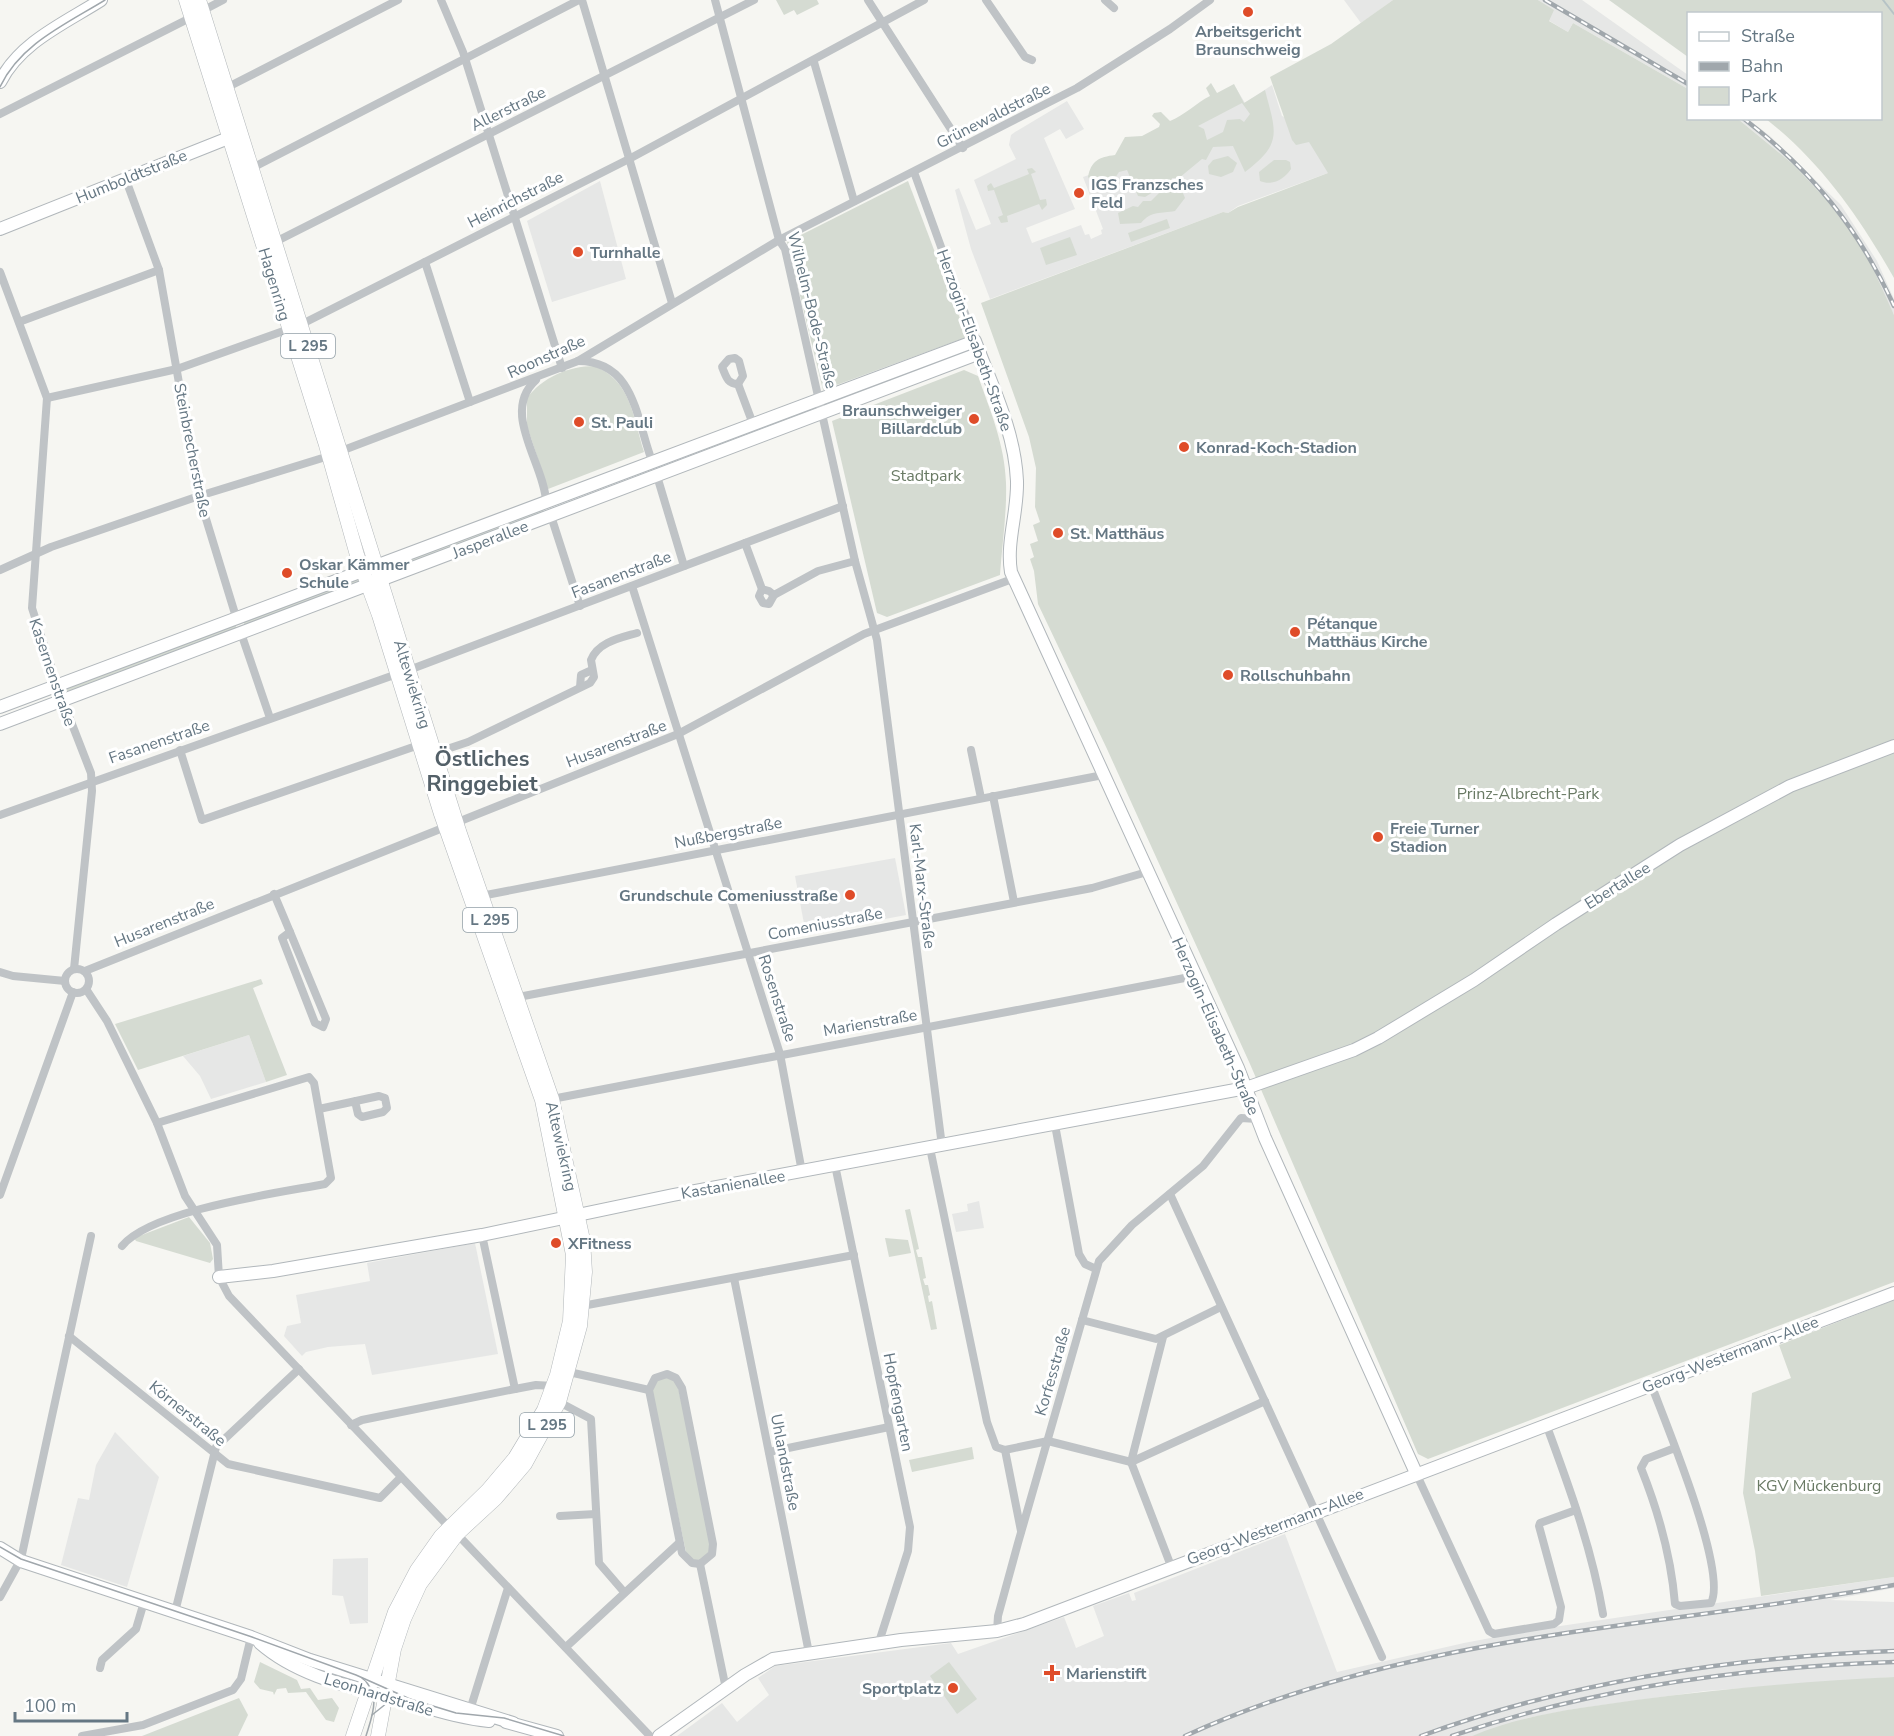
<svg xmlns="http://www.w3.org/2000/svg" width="1894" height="1736" font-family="'Nunito Sans',sans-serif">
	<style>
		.built { fill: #e6e7e6 }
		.green { fill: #d5dbd2; fill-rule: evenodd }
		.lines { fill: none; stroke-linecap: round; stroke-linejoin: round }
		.stream { stroke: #b6c3c6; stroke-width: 2 }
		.secondary-casing { stroke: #b1b7bb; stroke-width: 14 }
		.primary-casing { stroke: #b2b7ba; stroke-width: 15 }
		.street { stroke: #bfc3c6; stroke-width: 8 }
		.secondary { stroke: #fff; stroke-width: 12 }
		.primary { stroke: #fff; stroke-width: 14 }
		.tram { stroke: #a0a7ac; stroke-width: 1.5 }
		.rail-casing { stroke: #a0a7ac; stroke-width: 4.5 }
		.rail { stroke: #fff; stroke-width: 2; stroke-dasharray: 7; stroke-linecap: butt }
		.poi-dot { fill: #df4c29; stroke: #fff; stroke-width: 2 }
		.labels { text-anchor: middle; stroke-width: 6; stroke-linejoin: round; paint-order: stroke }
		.shield { fill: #fff; stroke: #93a0a8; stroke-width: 1.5 }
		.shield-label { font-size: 15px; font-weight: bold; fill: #657783 }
		.poi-label { font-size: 16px; font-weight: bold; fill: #657783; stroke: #fff; text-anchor: start }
		.street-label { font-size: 16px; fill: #657783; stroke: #fff }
		.park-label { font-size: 16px; fill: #697a64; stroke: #fff }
		.district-label { font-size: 22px; font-weight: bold; fill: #536068; stroke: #fff }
	</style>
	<rect width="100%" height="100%" fill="#f6f6f2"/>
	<g class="built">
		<path d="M1344,0H1393L1361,23Z"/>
		<path d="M1538,0H1582L1688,75V89L1573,23L1568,32L1548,20L1553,10Z"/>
		<path d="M1272,85L1282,116L1317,131L1336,170L1238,206L1228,213L1223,212L990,299L971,249L955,190L959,188L976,230L991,224L974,180L1016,159L1009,145L1011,135L1015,132L1067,101L1084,129L1066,139L1060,129L1044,138L1075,209L1026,228L1032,243L1081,225L1085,235L1089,234L1091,239L1102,234L1101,230L1103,229L1083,177L1109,168L1236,88L1245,103Z"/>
		<path d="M1738,119H1748L1770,136L1841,205L1877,261L1894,299V315L1836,210L1794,165Z"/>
		<path d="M600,181L626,279L552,302L527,221Z"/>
		<path d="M895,858L906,915L806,934L795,876Z"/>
		<path d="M249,1035L266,1082L211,1099L200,1076L183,1056Z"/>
		<path d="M979,1201L984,1228L956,1232L952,1214L968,1211L967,1204Z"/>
		<path d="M475,1243L498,1354L372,1375L365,1344L328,1347L306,1352L302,1356L284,1336L287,1326L301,1323L296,1295L370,1281L367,1263Z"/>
		<path d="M115,1432L159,1477L127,1587L61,1565L78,1498L89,1500L96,1465Z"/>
		<path d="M1285,1534L1337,1672L1464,1643L1533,1630L1894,1577V1588L1830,1600L1894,1602V1677L1705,1691L1574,1709L1528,1718L1472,1736H677L722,1703L737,1722L769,1695L758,1678L775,1666L951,1643L958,1654L1064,1617L1076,1648L1104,1636L1093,1606L1129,1593L1132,1601L1136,1600L1134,1593Z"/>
		<path d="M368,1558V1623L350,1624L343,1596L332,1595L333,1559Z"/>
	</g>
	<g class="green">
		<path d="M776,0H817L819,4L797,15L794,10L784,15Z"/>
		<path d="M1393,0H1538L1554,10L1549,21L1568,32L1573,23L1688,89V118L1738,119L1794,165L1836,210L1856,239L1871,264L1894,315V1282L1428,1459L1418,1454L1250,1064L1107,749L1038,604L1034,571L1030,559L1034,557L1030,544L1038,541L1033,525L1040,522L1035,507L1036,468L1029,437L981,303L1223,212L1228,213L1238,207L1328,173L1309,142L1296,145L1292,140L1270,77L1331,44Z"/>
		<path d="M1609,0H1894V278C1860,218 1821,162 1766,119L1880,118V14H1688V57Z"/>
		<path d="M1211,83L1217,93L1234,84L1244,103L1265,90C1276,133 1283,143 1245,172L1233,146L1213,147L1206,160L1202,159L1179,178H1172L1171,186L1178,181L1185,198L1175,211C1161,214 1152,210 1141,223L1120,224L1118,213L1133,206L1138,207L1143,201H1151L1159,193L1158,189L1145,197L1138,196L1127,170L1119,172L1115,178H1108L1106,182L1094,186L1088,177C1091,161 1099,157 1115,155L1125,137L1142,136L1159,127L1160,124L1152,116L1154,113L1161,112L1170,121C1185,115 1196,103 1210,96L1206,88ZM1242,103L1250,114L1244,122L1240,119L1227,120L1223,132L1207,140L1204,129L1198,126Z"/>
		<path d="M1228,156L1237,163L1233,172L1221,177L1209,174L1208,166L1213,160Z"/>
		<path d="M1274,160H1286L1290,162L1291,169C1284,180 1271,186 1260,181L1259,172Z"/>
		<path d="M1032,168L1036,172L1031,174L1040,200L1046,199L1047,205L1042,210L1039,204L1007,216L1008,222L1001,223L998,217L1003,215L994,190L988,191L987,186L991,183L994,188L1029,174L1027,169Z"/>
		<path d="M908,181L967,337L823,390L787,242Z"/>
		<path d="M1167,219L1170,228L1131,242L1128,233Z"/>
		<path d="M1070,237L1077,255L1046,265L1040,248Z"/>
		<path d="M594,366C631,380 633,417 644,452L548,489L527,426V398C542,378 568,366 594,366Z"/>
		<path d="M964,370L978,376C990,410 1005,445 1006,483C1007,513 1002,545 1000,575L887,617L877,613L832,421Z"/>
		<path d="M542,506L545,515L394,572L391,563Z"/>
		<path d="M358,578L359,582L245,626L243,621Z"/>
		<path d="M235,624L237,629L66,694L63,691L64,688Z"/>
		<path d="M261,979L263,984L253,988L287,1075L266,1082L249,1035L138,1070L115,1024Z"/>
		<path d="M910,1209L919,1249L916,1250L918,1257H922L926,1278L923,1279L925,1285H928L930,1295L928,1296L929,1302L932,1301L937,1329L931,1330L905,1210Z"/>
		<path d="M189,1217L210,1243L213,1259L210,1263L136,1241L134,1238Z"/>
		<path d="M885,1238L908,1240L911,1253L889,1257Z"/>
		<path d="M1894,1300V1577L1761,1596L1755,1551L1743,1493L1752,1393L1791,1378L1779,1345Z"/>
		<path d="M655,1378H676L713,1544L705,1562L688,1561L650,1385Z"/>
		<path d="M972,1447L974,1459L912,1472L909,1460Z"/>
		<path d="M260,1662L297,1680L301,1689L310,1688L318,1700L332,1698L339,1708L334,1722L326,1720L306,1692L288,1693L286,1688L277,1689L274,1695L273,1692L260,1689L254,1682Z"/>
		<path d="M949,1662L977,1699L957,1714L930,1676Z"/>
		<path d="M1894,1677V1736H1472C1523,1714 1581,1708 1636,1700C1721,1689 1808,1681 1894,1677Z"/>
		<path d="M239,1698L248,1715L238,1736H142Z"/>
	</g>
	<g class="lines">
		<path class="stream" d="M1883,0L1894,14"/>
		<g class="secondary-casing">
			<g id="secondary">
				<path d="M0,82C20,42 65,23 101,0"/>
				<path d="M0,229L236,135"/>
				<path d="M0,707L975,341C992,386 1015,432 1017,481C1018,512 1006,542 1011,572L1238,1068L1265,1138L1416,1473"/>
				<path d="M0,724L980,353"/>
				<path d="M219,1277L273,1271L482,1235L673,1195L1246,1088L1354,1050L1378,1038L1474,980L1556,924L1680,845L1790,786L1894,746"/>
				<path d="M0,1548L21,1561L251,1637L310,1660L513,1723"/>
				<path d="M260,1643C301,1679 358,1688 408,1702C436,1710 460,1718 489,1721"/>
				<path d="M506,1722L557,1736"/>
				<path d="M659,1736L745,1675L773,1659L901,1640L997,1631L1024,1624L1894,1293"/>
			</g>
		</g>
		<g class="primary-casing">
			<g id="primary">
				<path d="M186,0L326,445L357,555L379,615L441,814L542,1100L573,1255L570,1321L557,1375L544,1410L515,1458L488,1490L441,1536L417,1570L395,1612L353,1736"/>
				<path d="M199,0L459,831L552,1099L583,1240L585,1272L580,1326L559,1402L525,1464L496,1498L457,1534L420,1584L404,1619L394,1649L378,1736"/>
			</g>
		</g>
		<g class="street">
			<path d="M441,0L463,52L562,368"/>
			<path d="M582,0L672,303"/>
			<path d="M715,0L779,240L785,249L855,561L877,640L942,1146"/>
			<path d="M868,0L963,148"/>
			<path d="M986,0L1025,57L1032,60"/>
			<path d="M1105,0L1114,8"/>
			<path d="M202,11L223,0"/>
			<path d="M814,62L854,201"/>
			<path d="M226,88L398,0"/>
			<path d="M0,114L192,17"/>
			<path d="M252,168L579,0"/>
			<path d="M914,172L975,341"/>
			<path d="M126,180L159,270L199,496L236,617"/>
			<path d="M275,242L754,0"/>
			<path d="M425,262L470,402"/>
			<path d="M0,272L47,398L32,608L57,685"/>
			<path d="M19,322L159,270"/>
			<path d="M302,324L629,159L924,0"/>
			<path d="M735,358L739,361L743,376L738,384C727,384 726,376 722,367L729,359Z"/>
			<path d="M578,361C635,361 636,419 652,461"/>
			<path d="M536,380C500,412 544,463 546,501"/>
			<path d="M738,384L753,424"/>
			<path d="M47,398L177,369L289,329"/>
			<path d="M341,451L578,361L779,240L1077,88L1170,29L1210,0"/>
			<path d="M657,476L684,566"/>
			<path d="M551,516L580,606"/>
			<path d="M745,543L762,589L769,591L774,595L818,571L855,561"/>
			<path d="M0,570L51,547L199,496L329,456"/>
			<path d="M632,586L780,1054L802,1172"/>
			<path d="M762,589L759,596L763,603L769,604L774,595"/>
			<path d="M241,633L270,718"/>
			<path d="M409,670L843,506"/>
			<path d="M580,687L581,675L592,670"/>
			<path d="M63,701L91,773L92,791L74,969"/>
			<path d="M180,750L202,820L419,745"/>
			<path d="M971,750L981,798"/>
			<path d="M435,753L468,742L590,683L594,677L591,660C598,642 620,638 637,633"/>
			<path d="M993,796L1014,902"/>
			<path d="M0,815L397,674"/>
			<path d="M274,894L290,932"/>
			<path d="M481,896L1103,775"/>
			<path d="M290,932L326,1019L323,1027L315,1023L282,938Z"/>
			<circle cx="77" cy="981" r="12"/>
			<path d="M85,971L678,734L864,634L1015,578"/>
			<path d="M0,972L13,976L65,981"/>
			<path d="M86,989L107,1021L157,1123L185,1196L217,1245L219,1277L229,1296L449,1527"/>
			<path d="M513,998L1092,888L1147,872"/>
			<path d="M552,1099L1195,976"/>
			<path d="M319,1109L379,1096L385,1098L387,1108L383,1112L362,1117L358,1114L355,1101"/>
			<path d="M1055,1125L1079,1254L1085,1264L1096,1269"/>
			<path d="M930,1148L987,1422L996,1447L1005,1450L1048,1441L1131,1462"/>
			<path d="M835,1165L910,1527L908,1551L879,1642"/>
			<path d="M1170,1194L1382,1657"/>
			<path d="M0,1195L73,992"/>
			<path d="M482,1235L515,1389"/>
			<path d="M122,1246C151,1210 278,1193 325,1184L331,1178L314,1083L309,1077L157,1123"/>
			<path d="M734,1278L809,1653"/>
			<path d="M582,1306L854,1255"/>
			<path d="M1082,1320L1156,1339L1221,1307"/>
			<path d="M69,1336L228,1464L380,1498L401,1477"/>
			<path d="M1163,1337L1131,1462L1171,1566"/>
			<path d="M569,1372L649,1390"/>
			<path d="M667,1374L676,1378L682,1388L713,1544L712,1554L700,1564L692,1563L682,1553L649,1390L655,1378Z"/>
			<path d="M1651,1384C1665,1422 1728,1571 1711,1603L1680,1606L1675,1604C1671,1555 1659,1513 1641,1468L1646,1459L1675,1448"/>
			<path d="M559,1402L591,1419L599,1563L624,1592"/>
			<path d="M1546,1424C1569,1486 1592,1549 1603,1614"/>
			<path d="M351,1425L362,1420L515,1389L536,1385L553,1386"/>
			<path d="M1005,1450L1021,1531"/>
			<path d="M769,1452L889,1427"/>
			<path d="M1131,1462L1265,1401"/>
			<path d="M1416,1473L1489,1631L1494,1634L1554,1624L1559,1620L1561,1607L1539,1526L1540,1523L1576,1510"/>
			<path d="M560,1516L596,1514"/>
			<path d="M457,1534L650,1736"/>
			<path d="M700,1564L726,1689"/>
			<path d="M0,1597L21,1559L91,1236"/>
			<path d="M175,1612L216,1447L299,1369"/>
			<path d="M997,1631L998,1616L1018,1543L1099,1261L1132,1225L1203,1166L1241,1118L1257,1119"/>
			<path d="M566,1647L679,1543"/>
			<path d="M100,1668L102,1660L136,1629L144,1602"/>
			<path d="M470,1710L508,1588"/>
			<path d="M82,1736L143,1725L233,1690L241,1679L251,1637"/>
		</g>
		<use href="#secondary" class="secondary"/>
		<use href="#primary" class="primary"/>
		<g class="tram">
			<path d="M0,87C20,44 66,24 105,0"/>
			<path d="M0,1547L21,1559L252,1637L356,1675L410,1699L456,1713L504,1718L564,1736"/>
			<path d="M362,1678C382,1694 372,1716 366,1736"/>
			<path d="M372,1715L387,1703L408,1702"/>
		</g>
		<g class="rail-casing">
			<g id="rail">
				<path d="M1545,0L1688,84"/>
				<path d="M1743,118C1812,171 1858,227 1894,306"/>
				<path d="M1185,1736C1412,1632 1653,1629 1894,1585"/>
				<path d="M1421,1736C1571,1681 1734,1657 1894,1651"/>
				<path d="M1452,1736C1593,1688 1745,1667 1894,1662"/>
			</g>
		</g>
		<use href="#rail" class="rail"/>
	</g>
	<g class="poi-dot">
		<circle cx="1248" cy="12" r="6"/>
		<circle cx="1079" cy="193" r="6"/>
		<circle cx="578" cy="252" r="6"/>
		<circle cx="974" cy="419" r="6"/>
		<circle cx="579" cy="422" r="6"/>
		<circle cx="1184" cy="447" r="6"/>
		<circle cx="1058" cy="533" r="6"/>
		<circle cx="287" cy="573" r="6"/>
		<circle cx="1295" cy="632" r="6"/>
		<circle cx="1228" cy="675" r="6"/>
		<circle cx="1378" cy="837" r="6"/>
		<circle cx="850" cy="895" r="6"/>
		<circle cx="556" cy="1243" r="6"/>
		<path d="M1049 1664h6v6h6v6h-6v6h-6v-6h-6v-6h6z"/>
		<circle cx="953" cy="1688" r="6"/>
	</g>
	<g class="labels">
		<g class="shield">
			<rect x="281" y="334" width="54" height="24" rx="4.5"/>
			<rect x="463" y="908" width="54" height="24" rx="4.5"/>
			<rect x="520" y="1413" width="54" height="24" rx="4.5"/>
		</g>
		<g class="shield-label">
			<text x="308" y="351">L 295</text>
			<text x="490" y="925">L 295</text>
			<text x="547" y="1430">L 295</text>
		</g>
		<g class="poi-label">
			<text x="1248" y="37" text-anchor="middle">Arbeitsgericht<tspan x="1248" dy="18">Braunschweig</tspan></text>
			<text x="1091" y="190">IGS Franzsches<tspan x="1091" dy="18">Feld</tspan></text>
			<text x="590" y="258">Turnhalle</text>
			<text x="962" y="416" text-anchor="end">Braunschweiger<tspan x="962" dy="18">Billardclub</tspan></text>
			<text x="591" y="428">St. Pauli</text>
			<text x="1196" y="453">Konrad-Koch-Stadion</text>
			<text x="1070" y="539">St. Matthäus</text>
			<text x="299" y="570">Oskar Kämmer<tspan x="299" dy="18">Schule</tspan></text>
			<text x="1307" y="629">Pétanque<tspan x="1307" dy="18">Matthäus Kirche</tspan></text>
			<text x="1240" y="681">Rollschuhbahn</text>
			<text x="1390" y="834">Freie Turner<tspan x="1390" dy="18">Stadion</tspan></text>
			<text x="838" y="901" text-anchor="end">Grundschule Comeniusstraße</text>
			<text x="568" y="1249">XFitness</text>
			<text x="1066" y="1679">Marienstift</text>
			<text x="941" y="1694" text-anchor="end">Sportplatz</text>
		</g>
		<g class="street-label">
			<text transform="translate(508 108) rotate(-26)" y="6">Allerstraße</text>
			<text transform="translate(993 115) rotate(-27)" y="6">Grünewaldstraße</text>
			<text transform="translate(131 176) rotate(-22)" y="6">Humboldtstraße</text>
			<text transform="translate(515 199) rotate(-27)" y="6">Heinrichstraße</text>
			<text transform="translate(275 284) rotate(73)" y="6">Hagenring</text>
			<text transform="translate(813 310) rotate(76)" y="6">Wilhelm-Bode-Straße</text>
			<text transform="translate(975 340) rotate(70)" y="6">Herzogin-Elisabeth-Straße</text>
			<text transform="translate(546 356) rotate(-24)" y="6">Roonstraße</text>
			<text transform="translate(193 450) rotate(79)" y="6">Steinbrecherstraße</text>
			<text transform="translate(490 539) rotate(-21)" y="6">Jasperallee</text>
			<text transform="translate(621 574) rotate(-21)" y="6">Fasanenstraße</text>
			<text transform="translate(53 672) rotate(71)" y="6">Kasernenstraße</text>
			<text transform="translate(413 684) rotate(73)" y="6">Altewiekring</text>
			<text transform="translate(159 741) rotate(-19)" y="6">Fasanenstraße</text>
			<text transform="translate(616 743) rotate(-21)" y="6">Husarenstraße</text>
			<text transform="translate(728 832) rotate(-11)" y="6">Nußbergstraße</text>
			<text transform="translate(1617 885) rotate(-32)" y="6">Ebertallee</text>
			<text transform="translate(923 886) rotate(83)" y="6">Karl-Marx-Straße</text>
			<text transform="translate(164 922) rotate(-22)" y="6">Husarenstraße</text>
			<text transform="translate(825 923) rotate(-11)" y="6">Comeniusstraße</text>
			<text transform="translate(778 998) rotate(72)" y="6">Rosenstraße</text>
			<text transform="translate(870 1022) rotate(-10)" y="6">Marienstraße</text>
			<text transform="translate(1216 1026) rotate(66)" y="6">Herzogin-Elisabeth-Straße</text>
			<text transform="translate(562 1146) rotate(77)" y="6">Altewiekring</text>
			<text transform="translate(733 1184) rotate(-10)" y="6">Kastanienallee</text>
			<text transform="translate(1730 1354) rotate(-21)" y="6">Georg-Westermann-Allee</text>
			<text transform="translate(1052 1371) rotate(-74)" y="6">Korfesstraße</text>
			<text transform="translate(899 1402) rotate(79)" y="6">Hopfengarten</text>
			<text transform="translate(188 1413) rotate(39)" y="6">Körnerstraße</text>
			<text transform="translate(786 1462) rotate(79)" y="6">Uhlandstraße</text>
			<text transform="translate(1275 1526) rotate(-21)" y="6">Georg-Westermann-Allee</text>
			<text transform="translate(379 1694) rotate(17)" y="6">Leonhardstraße</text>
		</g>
		<g class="park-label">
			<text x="926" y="481">Stadtpark</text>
			<text x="1528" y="799">Prinz-Albrecht-Park</text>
			<text x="1819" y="1491">KGV Mückenburg</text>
		</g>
		<g class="district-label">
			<text x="482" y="766">Östliches<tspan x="482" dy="25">Ringgebiet</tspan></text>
		</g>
	</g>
	<rect x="1687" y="12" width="195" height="108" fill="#ffffff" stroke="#c1c9cd" stroke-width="1.5"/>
	<rect x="1699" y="32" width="30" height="9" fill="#ffffff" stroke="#c1c9cd" stroke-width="1.5"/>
	<text x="1741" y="42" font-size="18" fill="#657783">Straße</text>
	<rect x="1699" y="62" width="30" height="9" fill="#a0a7ac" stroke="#c1c9cd" stroke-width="1.5"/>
	<text x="1741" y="72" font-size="18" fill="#657783">Bahn</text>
	<rect x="1699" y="87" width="30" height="18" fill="#d5dbd2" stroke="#c1c9cd" stroke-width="1.5"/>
	<text x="1741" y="102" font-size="18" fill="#657783">Park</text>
	<path d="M15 1712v9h112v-9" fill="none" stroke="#657783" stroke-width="3"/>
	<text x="24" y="1712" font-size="18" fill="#657783" stroke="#ffffff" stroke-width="4.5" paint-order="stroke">100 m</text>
</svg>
